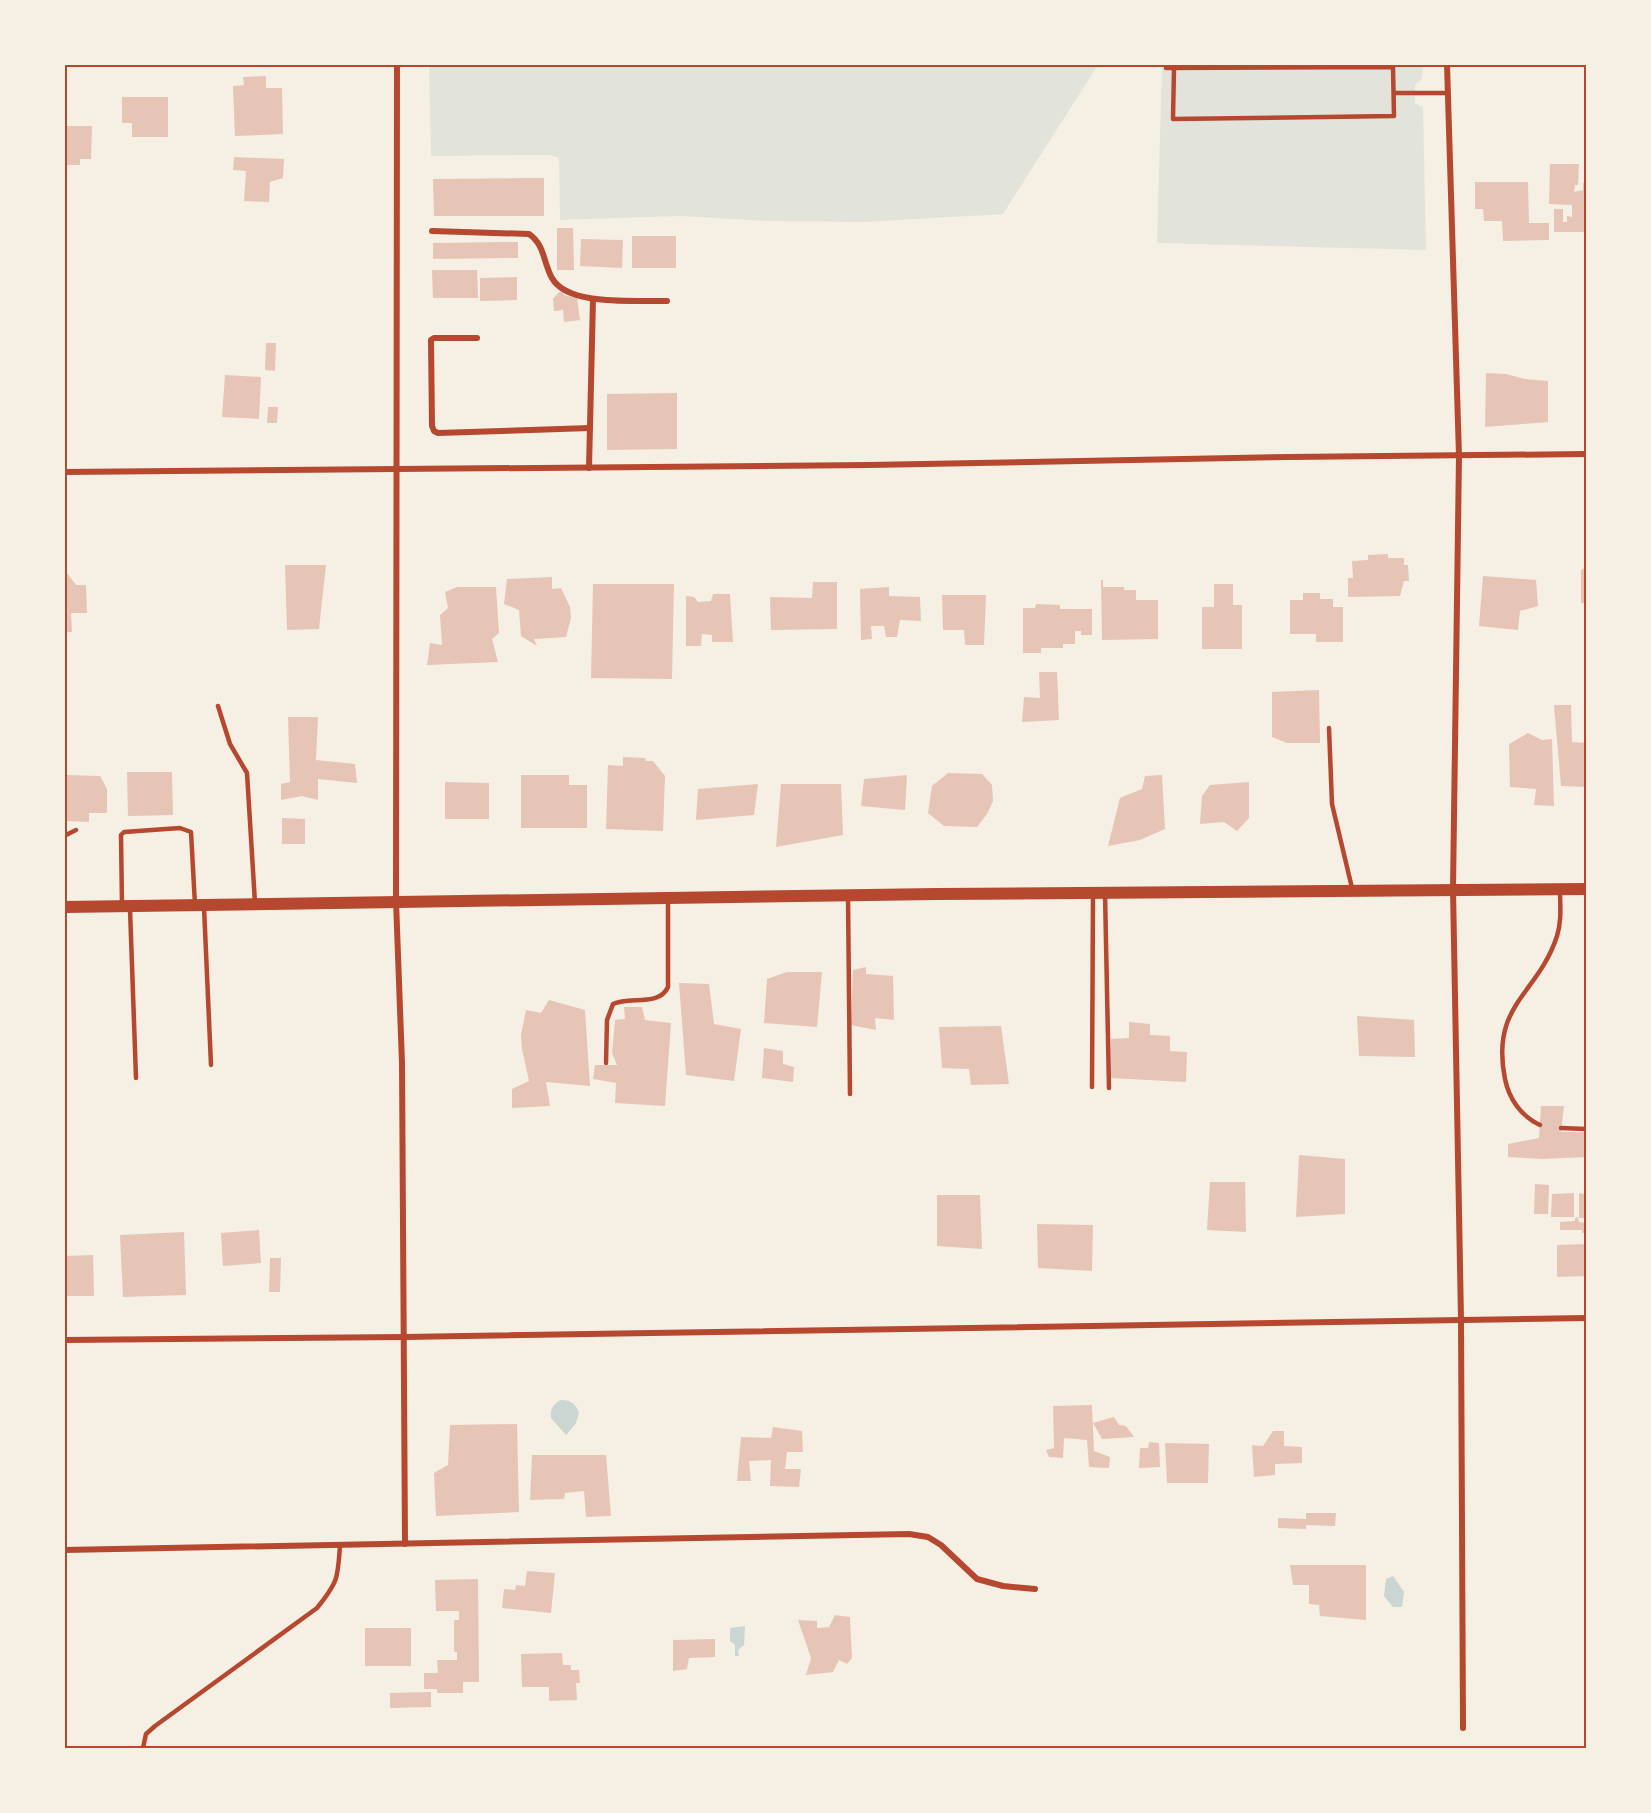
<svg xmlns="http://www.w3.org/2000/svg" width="1651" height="1813" font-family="Raleway,sans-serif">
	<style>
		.green { fill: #e2e4dc }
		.water { fill: #c9d6d2 }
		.building { fill: #e6c5b7 }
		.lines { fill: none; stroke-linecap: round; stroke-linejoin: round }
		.service { stroke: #b5482f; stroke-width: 4.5 }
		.minor { stroke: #b5482f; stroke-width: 6 }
		.secondary { stroke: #b5482f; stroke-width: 12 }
		.neatline { fill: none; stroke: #b5482f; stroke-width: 2 }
	</style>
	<rect width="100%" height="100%" fill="#f6efe4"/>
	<g class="green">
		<path d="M429,65V64L1098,65L1003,214L864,222L770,221L680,216L560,220L559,158L549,155L431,156Z"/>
		<path d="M1162,65H1423L1422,79L1415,85V103L1423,107L1426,250L1157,243Z"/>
	</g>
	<g class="water">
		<path d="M561,1400C571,1400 576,1404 579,1413L576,1423L566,1435L551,1418C550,1409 553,1404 561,1400Z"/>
		<path d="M1393,1576L1404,1592L1402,1607H1393L1384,1596L1386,1579Z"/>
		<path d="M745,1626L744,1645L738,1650L739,1656H735V1645L730,1641V1628Z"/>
	</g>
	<g class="building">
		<path d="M266,76V88H282L283,134L235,136L233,86L244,85L243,77Z"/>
		<path d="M122,97H168V137H132V123H122Z"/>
		<path d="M64,126H92L91,159H80V165H64Z"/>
		<path d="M234,157L284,159L283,178L270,182L269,202L244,201L246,171L233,170Z"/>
		<path d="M1550,164H1579L1578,185H1575L1574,192L1583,190V183H1586V232H1554V209H1563V222H1567V216L1572,217V205L1549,204Z"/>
		<path d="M544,178V216H434L433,179Z"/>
		<path d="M1475,182H1528L1529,223H1549V240L1503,241L1502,221H1484L1483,209H1475Z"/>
		<path d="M557,228H573L574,270H557Z"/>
		<rect x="632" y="236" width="44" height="32"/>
		<path d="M581,239L623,240L622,268L580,266Z"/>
		<path d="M518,242V258L433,259V243Z"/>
		<path d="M432,270H477L478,298H433Z"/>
		<path d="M517,277V300L480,301V278Z"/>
		<path d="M563,291L564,295L577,298L580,320L564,322L563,310L554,311L553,299L558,293Z"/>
		<path d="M266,343H276L275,371L265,370Z"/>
		<path d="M1486,373L1506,374L1525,379L1548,381V422L1485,427Z"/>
		<path d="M225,375L261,377L259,419L222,417Z"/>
		<path d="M677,393V449L607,450V394Z"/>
		<path d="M268,407H278L277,423H267Z"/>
		<path d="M1388,554V558H1404V565H1408L1409,581H1404L1400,596L1348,597V578H1353L1352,561L1368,560V555Z"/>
		<path d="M285,565H326L319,629L287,630Z"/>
		<path d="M1586,567V603H1581V570Z"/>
		<path d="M64,569L76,585H86L87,613H71L72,632H64Z"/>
		<path d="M1483,576L1536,580L1538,606L1520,611L1518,630L1479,626Z"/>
		<path d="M552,577V589L561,588L570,607L571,618L566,637L534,639L537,646L521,636L519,610L504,604L507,579Z"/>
		<path d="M1101,580H1103V587H1124V590H1136V600H1158V639L1102,640Z"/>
		<path d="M813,582H837V629L771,630L770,597L812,598Z"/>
		<path d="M593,584H674L672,679L591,678Z"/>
		<path d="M1214,584H1233V605H1242V649H1202V607H1214Z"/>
		<path d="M457,587H496L499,633L492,639L498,662L427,665L430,643L442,645L440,615L448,608L445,592Z"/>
		<path d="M889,587V596L920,597L921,621L900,620L897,637H886L884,626H871L872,639L861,640L860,589Z"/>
		<path d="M1303,593H1320V599H1333V607H1343V642H1316V634H1290V600H1303Z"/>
		<path d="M713,594H730L733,642H712V635L702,634L701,646H686V596L694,597L698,602L711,601Z"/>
		<path d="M942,595H986L984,645H965L964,630H943Z"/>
		<path d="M1036,604L1060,605V609H1092V635H1081V631H1075V644H1063V648H1041V653H1023V608H1035Z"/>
		<path d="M1039,672H1057L1059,720L1022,722L1024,697L1040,698Z"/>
		<path d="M1319,690L1320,743H1287L1272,737V692Z"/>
		<path d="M1554,705H1571L1572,742L1586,743V787L1561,786Z"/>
		<path d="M288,717H318L316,760L355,764L357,783L318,779V800L302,796L281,800V784L290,782Z"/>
		<path d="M1528,733L1542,740L1552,739L1554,806L1534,805L1536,789L1510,787L1509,744Z"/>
		<path d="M623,757L645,758L646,761H653L665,776L663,831L606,829L608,765L623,766Z"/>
		<path d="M127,772H172L173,815L128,816Z"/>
		<path d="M948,773L982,774L992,785L993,801L987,814L977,827L944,826L928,813L932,786Z"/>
		<path d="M66,775L100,776L107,789V813H89V822L65,821Z"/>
		<path d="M521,775H569V785H587V828H521Z"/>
		<path d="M907,775L905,810L861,806L864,779Z"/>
		<path d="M1162,775L1165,829L1140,840L1108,846L1120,798L1142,789L1145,776Z"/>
		<path d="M445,782L489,783V819H445Z"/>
		<path d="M1249,782V818L1237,831L1224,822L1200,824L1202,796L1210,785Z"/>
		<path d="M758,784L754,815L696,820L698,789Z"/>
		<path d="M781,784H841L843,835L776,847Z"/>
		<path d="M282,818L305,819V844H282Z"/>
		<path d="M866,967V974L893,976L894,1020L875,1018L876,1030L851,1025L853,970Z"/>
		<path d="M787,972H822L817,1027L764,1023L767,979Z"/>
		<path d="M679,983L709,984L714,1024L741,1029L734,1081L686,1075Z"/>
		<path d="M549,1000L585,1010L590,1086L546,1082L550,1106L512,1108V1089L529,1081L522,1049L521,1035L526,1010L541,1013Z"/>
		<path d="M624,1007H642L645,1020L671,1023L665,1106L615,1103L616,1083L593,1079L595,1065H617L612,1053L615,1020L625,1019Z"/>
		<path d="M1357,1016L1414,1020L1415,1057L1359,1056Z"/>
		<path d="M1129,1022L1150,1024V1035L1170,1036V1051L1187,1052L1186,1082L1110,1078L1111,1039L1129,1038Z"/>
		<path d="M1001,1026L1009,1084L971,1085L969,1069L942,1068L939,1027Z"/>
		<path d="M764,1048L783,1051V1064L794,1067L793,1082L762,1078Z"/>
		<path d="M1541,1106H1564L1561,1132H1586V1157L1542,1159L1508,1157V1144L1539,1138Z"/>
		<path d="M1299,1155L1345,1159V1214L1296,1217Z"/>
		<path d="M1210,1182H1245L1246,1232L1207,1230Z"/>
		<path d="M1535,1184L1549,1185L1548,1214H1534Z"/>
		<path d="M1574,1193V1217H1551L1552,1194Z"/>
		<path d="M1579,1193L1586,1194V1218H1579Z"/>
		<path d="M937,1195H980L982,1249L937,1246Z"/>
		<path d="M1578,1217L1579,1222L1586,1223V1233H1582V1230H1560V1222L1575,1221V1218Z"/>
		<path d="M1037,1224L1093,1225L1092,1271L1038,1268Z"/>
		<path d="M259,1230L261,1263L223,1266L221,1233Z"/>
		<path d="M184,1232L186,1295L123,1297L120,1235Z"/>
		<path d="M1586,1244V1276L1557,1277V1245Z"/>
		<path d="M93,1255L94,1296H64V1256Z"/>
		<path d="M270,1258H281L280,1292H269Z"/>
		<path d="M1092,1405L1094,1451L1110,1457L1109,1468L1089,1467L1087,1440L1064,1438L1063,1458L1049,1457L1046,1450L1054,1448L1053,1406Z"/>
		<path d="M1114,1417L1119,1425L1126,1426L1134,1437L1102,1439L1093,1423Z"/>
		<path d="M517,1424L519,1512L436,1516L434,1473L448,1465L450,1425Z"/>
		<path d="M773,1427L802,1431L803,1452H787L785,1469H801L799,1487L770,1486L771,1460L749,1461L751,1481H737L741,1437L771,1438Z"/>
		<path d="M1273,1431H1284V1446L1302,1447V1463L1275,1464V1475L1254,1477L1252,1445L1263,1446Z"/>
		<path d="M1149,1442L1159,1443L1160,1467L1139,1468L1140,1448H1148Z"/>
		<path d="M1165,1443L1209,1444L1208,1483H1167Z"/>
		<path d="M532,1455H606L611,1516L586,1517L584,1491L565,1493L564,1499L530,1500Z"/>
		<path d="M1306,1513H1336L1335,1526L1306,1525V1529L1278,1528V1518L1306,1519Z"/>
		<path d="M1290,1565H1366V1620L1320,1616L1319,1605L1309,1604V1585H1293Z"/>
		<path d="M527,1571L555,1573L551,1613L502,1608L504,1589L515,1590L516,1585L525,1586Z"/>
		<path d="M478,1579L479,1682H463V1693H437V1689H424V1673H438L437,1660H457V1652H454V1620H459V1611H436L435,1580Z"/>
		<path d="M835,1615L850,1617L852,1658L847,1664L839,1660L833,1672L806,1675L811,1658L798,1620L817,1621V1628L829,1627Z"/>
		<rect x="365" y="1628" width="46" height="38"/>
		<path d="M715,1639V1657L689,1658L687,1669L673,1671V1640Z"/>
		<path d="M562,1653L563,1665H571V1670H579L580,1683H576L577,1700L549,1701V1687H522L521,1654Z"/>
		<path d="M431,1692V1707L390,1708V1693Z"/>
	</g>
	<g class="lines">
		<g class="service">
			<path d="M1166,64V68L1393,67L1394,116L1173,119L1174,68"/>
			<path d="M1394,93H1448"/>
			<path d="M218,706L230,744L247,773L255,903"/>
			<path d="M1329,728L1332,804L1352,888"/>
			<path d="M64,836L76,830"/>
			<path d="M1105,893L1109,1088"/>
			<path d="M848,896L850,1094"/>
			<path d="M122,906L121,835L124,832L180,828L191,832L195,905"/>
			<path d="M204,907L211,1065"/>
			<path d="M130,909L136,1078"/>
			<path d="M606,1063L607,1020L613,1004C630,996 659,1007 668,987V901"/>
			<path d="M1092,1087L1093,893"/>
			<path d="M1540,1125C1521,1116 1509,1099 1505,1079C1490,1004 1538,995 1557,936C1562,920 1560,905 1560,889"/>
			<path d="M1561,1128L1586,1129"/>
			<path d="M143,1748L146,1734L155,1726L317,1608C338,1582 338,1578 340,1545"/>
		</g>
		<g class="minor">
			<path d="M397,64L396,901L402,1063L405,1544"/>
			<path d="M1447,64L1459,456L1453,889L1461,1320L1463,1728"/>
			<path d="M432,231L529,234C545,245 543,262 552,278C568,307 637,300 667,301"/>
			<path d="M477,338H434L431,340L432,426L434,431L438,433L590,428"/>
			<path d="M589,468L593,299"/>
			<path d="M64,472L869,465L1289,457L1586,454"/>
			<path d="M64,1340L405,1337L1586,1318"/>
			<path d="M64,1550L909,1534L928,1537L941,1545L977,1579L1003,1586L1035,1589"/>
		</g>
		<path class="secondary" d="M64,907L937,894L1586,889"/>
	</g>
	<rect width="1651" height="1813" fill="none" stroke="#f6efe4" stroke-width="132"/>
	<rect x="66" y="66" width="1519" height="1681" class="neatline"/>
</svg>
